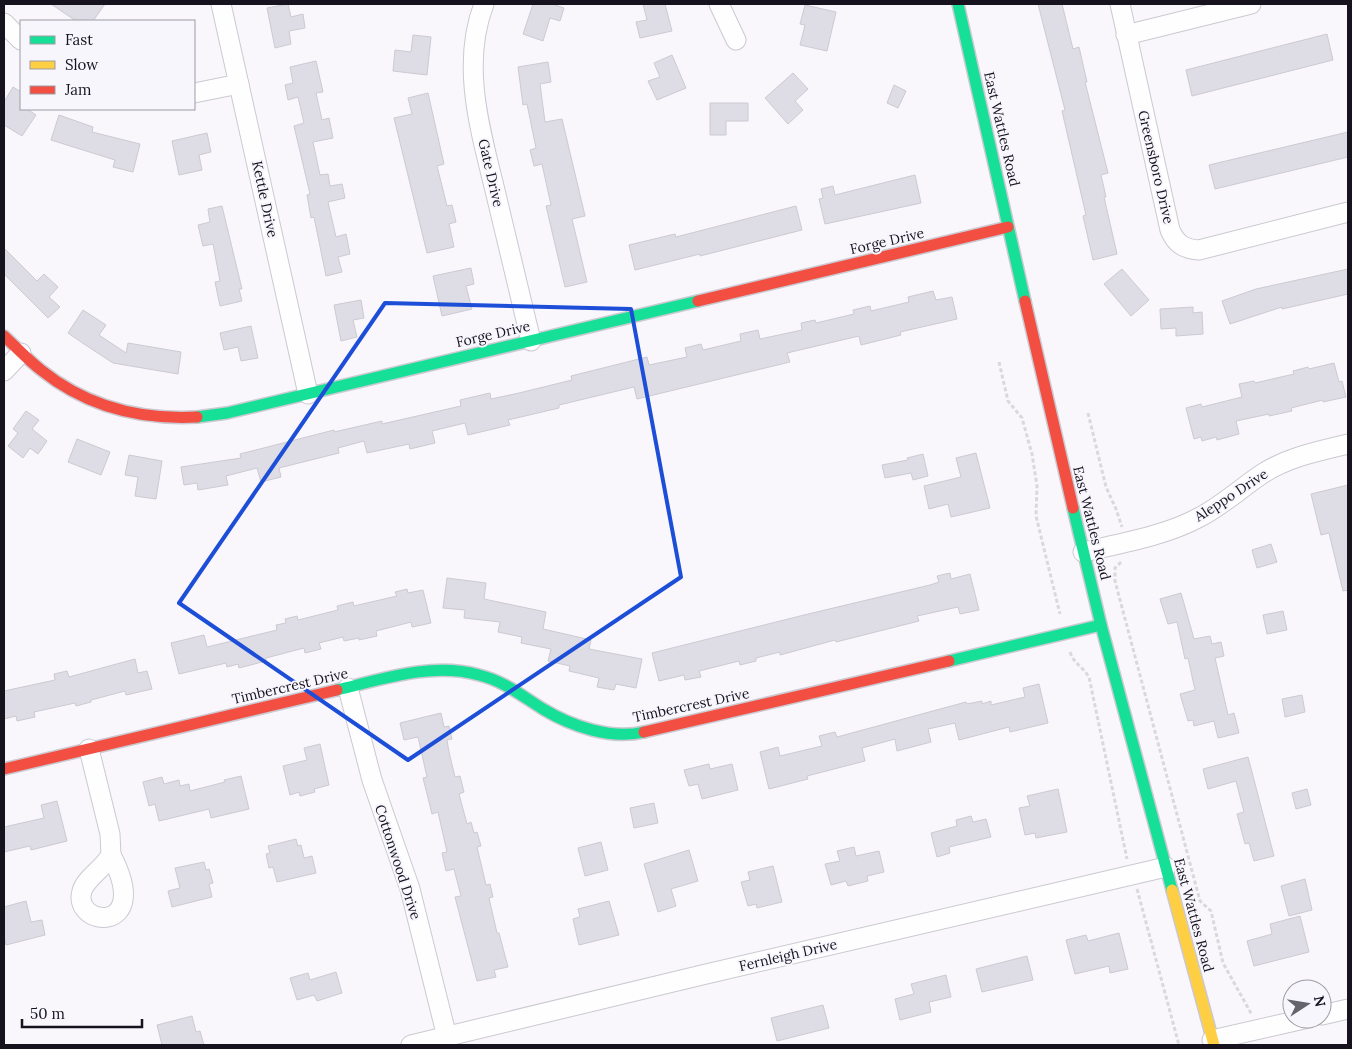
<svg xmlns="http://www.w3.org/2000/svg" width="1352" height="1049" font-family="Lora,serif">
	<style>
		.building { fill: #dedce4; stroke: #cccad2 }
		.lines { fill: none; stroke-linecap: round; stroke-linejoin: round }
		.street-casing { stroke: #cbc9d1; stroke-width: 21 }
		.fast-casing { stroke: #cbc9d1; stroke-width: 14 }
		.slow-casing { stroke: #cbc9d1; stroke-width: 14 }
		.jam-casing { stroke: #cbc9d1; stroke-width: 14 }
		.path { stroke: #d9d8da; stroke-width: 3; stroke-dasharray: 4 2.5; stroke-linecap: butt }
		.street { stroke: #fefeff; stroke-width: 19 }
		.fast { stroke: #16e098; stroke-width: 11 }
		.slow { stroke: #ffcf43; stroke-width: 11 }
		.jam { stroke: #f24e42; stroke-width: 11 }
		.marked { fill: none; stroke: #1d4ed8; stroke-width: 4; stroke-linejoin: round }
		.labels { text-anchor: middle; stroke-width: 4; stroke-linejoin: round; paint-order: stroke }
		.street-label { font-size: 14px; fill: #16131f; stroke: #f8f6fd }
	</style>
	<rect width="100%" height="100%" fill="#f9f7fc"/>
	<g class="building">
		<path d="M51,4H105L93,21H76Z"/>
		<path d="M288,4L291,17L303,14L305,28L289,31L291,44L275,48L267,8Z"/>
		<path d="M533,4H552L564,8L560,21L550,18L543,41L523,34Z"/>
		<path d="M643,4H665L672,31L640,38L636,22L647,20Z"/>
		<path d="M1038,4H1062L1073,49L1079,47L1087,82H1085L1108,173L1101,175L1106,197H1104L1117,254L1093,260L1083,216L1086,215L1062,111L1065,110Z"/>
		<path d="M805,5L836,12L827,51L800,45L805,25L800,24Z"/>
		<path d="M1327,34L1333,60L1192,96L1186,70Z"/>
		<path d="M413,35L431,37L427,75L393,71L395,50L411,52Z"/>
		<path d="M672,55L686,88L657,100L648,81L660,77L654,63Z"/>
		<path d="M316,61L323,92L316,93L322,120L329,118L333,138L313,142L320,175L328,174L330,186L342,184L345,198L328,202L336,237L346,234L350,254L338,257L342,272L326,276L314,217L311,218L307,195L310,194L294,126L304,123L298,97L288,100L285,85L293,83L290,67Z"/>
		<path d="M548,62L551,82L540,84L545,122L562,119L585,216L572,219L587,282L565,287L546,206L551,205L542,164L534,166L530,150L536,148L527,104L523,105L518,67Z"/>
		<path d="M793,73L808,89L795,101L803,110L788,124L765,98Z"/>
		<path d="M894,85L906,91L898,108L887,103Z"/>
		<path d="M13,87L21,92V109H27L36,115L22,136L4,125V102Z"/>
		<path d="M428,93L444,164L437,166L447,206L452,205L456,222L449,224L454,247L427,253L394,118L412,114L408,98Z"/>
		<path d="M710,103H748V121H726V135H710Z"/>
		<path d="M59,115L93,127L92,132L140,144L133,172L113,167L115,160L51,140Z"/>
		<path d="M1348,132V157L1215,189L1209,165Z"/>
		<path d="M207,133L211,152L199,155L202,170L179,175L172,141Z"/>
		<path d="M915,175L921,203L825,224L819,199L823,198L821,189L833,186L835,195Z"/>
		<path d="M222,206L242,289H239L242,301L220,306L215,282L220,281L213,244L203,246L198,225L210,222L208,209Z"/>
		<path d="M796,206L802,230L700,256V254L635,270L629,245L675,234L676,237Z"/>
		<path d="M4,248L37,281L44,274L58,287L49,297L60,307L48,318L4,274Z"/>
		<path d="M471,268L474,284L466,286L472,309L442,316L433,276Z"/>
		<path d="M1122,269L1149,300L1131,316L1104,284Z"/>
		<path d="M1348,269V294L1282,309V307L1230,324L1222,301L1256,289Z"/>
		<path d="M933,291L936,300L952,297L957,319L900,332L901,335L861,345L859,336L787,353L790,362L637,399L634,387L559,405V408L508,420L510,425L468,435L465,423L432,431L435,443L410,449L409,444L367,453L364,441L338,448L339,453L279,468L281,477L261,482L257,468L226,476L228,485L198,490L197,483L184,485L181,467L241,458L240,454L334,430V432L382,421V424L461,406L460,400L490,393L491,399L519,393L572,380L571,376L647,357L649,365L687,357L685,348L701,344L703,350L741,341L740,334L758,330L760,339L802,330L801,323L815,320L816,323L854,314L853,310L870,306L871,311L909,302L908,297Z"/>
		<path d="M361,300L364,318L353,320L357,337L341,341L334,305Z"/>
		<path d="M1193,307V313L1202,312L1203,334L1176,336V328L1161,329L1160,309Z"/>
		<path d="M83,310L106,325L99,335L126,353L128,343L181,352L178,374L113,363L84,344L68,333Z"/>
		<path d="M251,326L258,358L241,361L238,347L224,350L220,333Z"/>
		<path d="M1334,363L1339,382L1342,381L1346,397L1323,402V400L1291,408L1292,411L1269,416V414L1236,421L1239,434L1217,440L1216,437L1202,441L1201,437L1194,439L1186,408L1201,404L1202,407L1242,397L1239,384L1254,381L1255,383L1294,374L1293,371L1308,367L1309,369Z"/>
		<path d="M26,411L39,420L32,429L47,441L38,454L30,448L23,458L8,446L18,433L13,429Z"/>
		<path d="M77,439L110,452L101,475L68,462Z"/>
		<path d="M976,453L990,508L951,517L948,504L929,509L924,486L961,477L956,458Z"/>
		<path d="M923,454L928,476L913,480L911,473L885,478L882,465L908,460L907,458Z"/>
		<path d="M129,455L162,461L156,499L135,496L138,477L125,475Z"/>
		<path d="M1348,485V590L1343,591L1329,533L1321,535L1311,494Z"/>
		<path d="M1271,544L1277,562L1257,568L1252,550Z"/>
		<path d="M950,573L951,579L970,574L979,610L960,614L958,607L917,616L919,621L836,642L835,640L780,655V652L756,658V661L740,665L739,661L699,671L701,677L685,680L684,675L659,681L652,653L804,615L930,585L939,582L937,576Z"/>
		<path d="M447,578L486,583L484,599L546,612L543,629L591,640L589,649L642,659L636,688L616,684L614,690L597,687L599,678L569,671L570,666L548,661L551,649L521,643L522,637L498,632L500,622L464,618L465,610L443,608Z"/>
		<path d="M407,589L408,593L423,590L431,623L412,627L411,622L376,631L377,636L359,640V638L344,641L343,637L319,643L321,649L305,653L304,648L266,658V661L239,668L238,664L227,667L226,663L179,674L171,643L204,635L207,647L277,630L276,625L286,623L285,619L297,616L298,620L338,610L337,606L353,602L354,606L397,596L395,592Z"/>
		<path d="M1181,593L1194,639L1210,636L1212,644L1221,642L1224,656L1215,658L1228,715L1234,713L1239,733L1218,738L1214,721L1194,726L1193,720L1188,721L1180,694L1195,690L1188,658L1185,659L1177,622L1168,624L1160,599Z"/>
		<path d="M1283,611L1287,630L1267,634L1263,615Z"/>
		<path d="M135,659L138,673L147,671L152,689L126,695L125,691L91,700V702L76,706L75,703L34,712L35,717L17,721L16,716L4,719V691L55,680L54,674L67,671L69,677Z"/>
		<path d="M1039,684L1048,723L1010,732L1009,727L959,740L955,723L928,729L931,742L897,751L895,739L862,748L865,761L807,776L808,779L769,789L760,752L778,747L780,756L822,746L819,736L835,732L837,737L966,702L967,704L982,701V704L991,701V705L1025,697L1023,688Z"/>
		<path d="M1302,695L1305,712L1285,717L1282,699Z"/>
		<path d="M441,713L444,727L449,726L452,739L447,740L449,752L455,777L460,776L464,792L459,794L467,824L471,822L474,833L477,832L481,846L477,847L486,885L490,884L493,897L489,898L497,933H499L508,967L494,970L496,977L477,981L455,897L461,896L454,869L446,871L442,853L447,852L438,812L432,814L423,778L427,777L418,737L404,740L400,723Z"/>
		<path d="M320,744L329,785L314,789L315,792L300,796L299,792L290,795L283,766L307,760L304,748Z"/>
		<path d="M1248,757L1274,856L1254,861L1249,843L1245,844L1237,814L1244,812L1236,781L1208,789L1203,769Z"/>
		<path d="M709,764L710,769L732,764L738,790L702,799L698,784L689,786L684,770Z"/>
		<path d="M241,776L249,809L211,818L209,809L159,821L155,804L149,806L143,782L162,777L164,784L179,780L180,786L189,784L190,791L225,782L224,780Z"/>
		<path d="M1058,789L1067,832L1036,838L1035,833L1025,835L1019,808L1030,806L1027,796Z"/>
		<path d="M1307,789L1311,805L1296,809L1292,793Z"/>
		<path d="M57,801L67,841L31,850L30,846L4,852V827L44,818L41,805Z"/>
		<path d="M654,803L658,823L634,828L630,808Z"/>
		<path d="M971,816L973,822L986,819L991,837L949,847L950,853L937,857L931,833L957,826L956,820Z"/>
		<path d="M296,839L298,846L301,845L304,858L312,856L316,873L277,882L273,867L269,868L266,854L270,853L268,846Z"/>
		<path d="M601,842L608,870L585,876L578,848Z"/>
		<path d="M854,847L856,856L879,851L884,872L867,876L868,881L848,886L846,881L831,885L825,864L840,861L837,851Z"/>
		<path d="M689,850L698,881L671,889L676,906L658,912L644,864Z"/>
		<path d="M204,862L206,870L209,869L213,883L209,884L212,897L172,907L168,891L180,888L175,868Z"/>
		<path d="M773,866L782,902L757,908L756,904L748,906L741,882L750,880L748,872Z"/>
		<path d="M1305,879L1312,910L1289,916L1281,886Z"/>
		<path d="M26,901L31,922L42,920L45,935L6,945L4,935V907Z"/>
		<path d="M609,901L619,935L579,945L573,919L580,917L578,909Z"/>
		<path d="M1300,916L1309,952L1254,966L1247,941L1272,934L1270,924Z"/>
		<path d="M1119,933L1128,969L1110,973L1109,966L1075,974L1066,940L1086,935L1088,941Z"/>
		<path d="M1027,956L1033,980L982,992L976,969Z"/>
		<path d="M336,972L342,993L317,1001L314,995L297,1000L290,978L308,973L310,980Z"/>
		<path d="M946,975L951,997L929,1002L931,1012L900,1020L895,999L914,994L911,984Z"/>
		<path d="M823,1005L829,1028L777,1041L771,1018Z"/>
		<path d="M192,1016L196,1032L200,1031L204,1045H162L157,1025Z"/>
	</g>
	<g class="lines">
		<g class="street-casing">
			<g id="street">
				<path d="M221,4L308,394"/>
				<path d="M484,4C459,69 483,138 498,203C509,249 520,295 531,341"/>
				<path d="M719,4L736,40"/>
				<path d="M1120,4L1170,230C1176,244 1184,249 1199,250L1348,212"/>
				<path d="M4,23L21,40"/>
				<path d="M1126,35L1251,4"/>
				<path d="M194,93L239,84"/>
				<path d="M4,371L21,353"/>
				<path d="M1083,552C1122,543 1165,536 1200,517C1223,505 1241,488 1262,474C1288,457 1319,451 1348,444"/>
				<path d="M348,688L372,780L410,889L447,1037"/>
				<path d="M89,749L110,834L111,855"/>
				<path d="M111,855C154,936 71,927 82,891C85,879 103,869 111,855Z"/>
				<path d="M1322,1015L1348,1009"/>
				<path d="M1212,1040L1304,1019"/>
				<path d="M411,1045L702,975L1166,867"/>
			</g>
		</g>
		<g class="fast-casing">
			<g id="fast">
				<path d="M958,4L1025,301"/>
				<path d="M197,417L227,413L698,301"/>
				<path d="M1073,508L1101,625L1172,890"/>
				<path d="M949,661L1101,625"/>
				<path d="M337,690C383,679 432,662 479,675C504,681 522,696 543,709C571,726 611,740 644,732"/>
			</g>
		</g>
		<g class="slow-casing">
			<path id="slow" d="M1172,890L1214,1045"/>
		</g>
		<g class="jam-casing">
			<g id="jam">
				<path d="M698,301L1008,227"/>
				<path d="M1025,301L1073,508"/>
				<path d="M4,336C16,347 28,360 41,370C87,407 139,420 197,417"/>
				<path d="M644,732L949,661"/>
				<path d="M4,769L337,690"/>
			</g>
		</g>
		<g class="path">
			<path d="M999,362L1008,401L1022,418L1032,454L1037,486L1036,516L1060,614"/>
			<path d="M1088,413L1106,487L1116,509L1122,527"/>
			<path d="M1121,562L1115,568V581L1200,901L1211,911L1223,963L1252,1015"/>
			<path d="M1070,652C1074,664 1083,667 1089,677L1127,859"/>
			<path d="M1137,889L1179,1045"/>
		</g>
		<use href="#street" class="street"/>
		<use href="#fast" class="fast"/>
		<use href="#slow" class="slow"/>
		<use href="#jam" class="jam"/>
	</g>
	<path class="marked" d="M385,303L631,309L681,577L408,760L179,603Z"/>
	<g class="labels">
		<g class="street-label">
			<text transform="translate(1002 129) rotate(77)" y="5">East Wattles Road</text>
			<text transform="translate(1156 167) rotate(77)" y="5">Greensboro Drive</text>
			<text transform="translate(491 173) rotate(77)" y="5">Gate Drive</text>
			<text transform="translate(265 199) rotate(78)" y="5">Kettle Drive</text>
			<text transform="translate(887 241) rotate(-13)" y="5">Forge Drive</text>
			<text transform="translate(493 334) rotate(-13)" y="5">Forge Drive</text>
			<text transform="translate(1231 495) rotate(-33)" y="5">Aleppo Drive</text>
			<text transform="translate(1092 523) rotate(76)" y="5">East Wattles Road</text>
			<text transform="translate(290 686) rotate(-13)" y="5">Timbercrest Drive</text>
			<text transform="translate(691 705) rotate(-12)" y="5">Timbercrest Drive</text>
			<text transform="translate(398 862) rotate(72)" y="5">Cottonwood Drive</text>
			<text transform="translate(1194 915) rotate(75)" y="5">East Wattles Road</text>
			<text transform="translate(788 955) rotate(-13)" y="5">Fernleigh Drive</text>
		</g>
	</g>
	<rect width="1352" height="1049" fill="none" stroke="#16131f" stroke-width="10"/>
	<rect x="20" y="20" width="175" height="90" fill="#f8f6fd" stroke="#9e9ba4"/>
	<rect x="30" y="36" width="25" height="8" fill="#16e098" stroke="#9e9ba4"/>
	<text x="65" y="45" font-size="15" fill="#16131f">Fast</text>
	<rect x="30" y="61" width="25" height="8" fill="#ffcf43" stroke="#9e9ba4"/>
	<text x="65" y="70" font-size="15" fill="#16131f">Slow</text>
	<rect x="30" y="86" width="25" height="8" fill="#f24e42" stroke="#9e9ba4"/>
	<text x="65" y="95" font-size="15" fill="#16131f">Jam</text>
	<g transform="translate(1307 1004) rotate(78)"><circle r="24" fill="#f8f6fd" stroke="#9e9ba4"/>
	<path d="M0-4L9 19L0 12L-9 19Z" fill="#65636c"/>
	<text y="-8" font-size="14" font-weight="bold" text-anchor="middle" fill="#16131f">N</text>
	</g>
	<path d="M22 1019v8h120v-8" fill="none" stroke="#16131f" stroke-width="2.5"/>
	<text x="30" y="1019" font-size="15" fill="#16131f" stroke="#f8f6fd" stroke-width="4" paint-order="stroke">50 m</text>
</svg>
